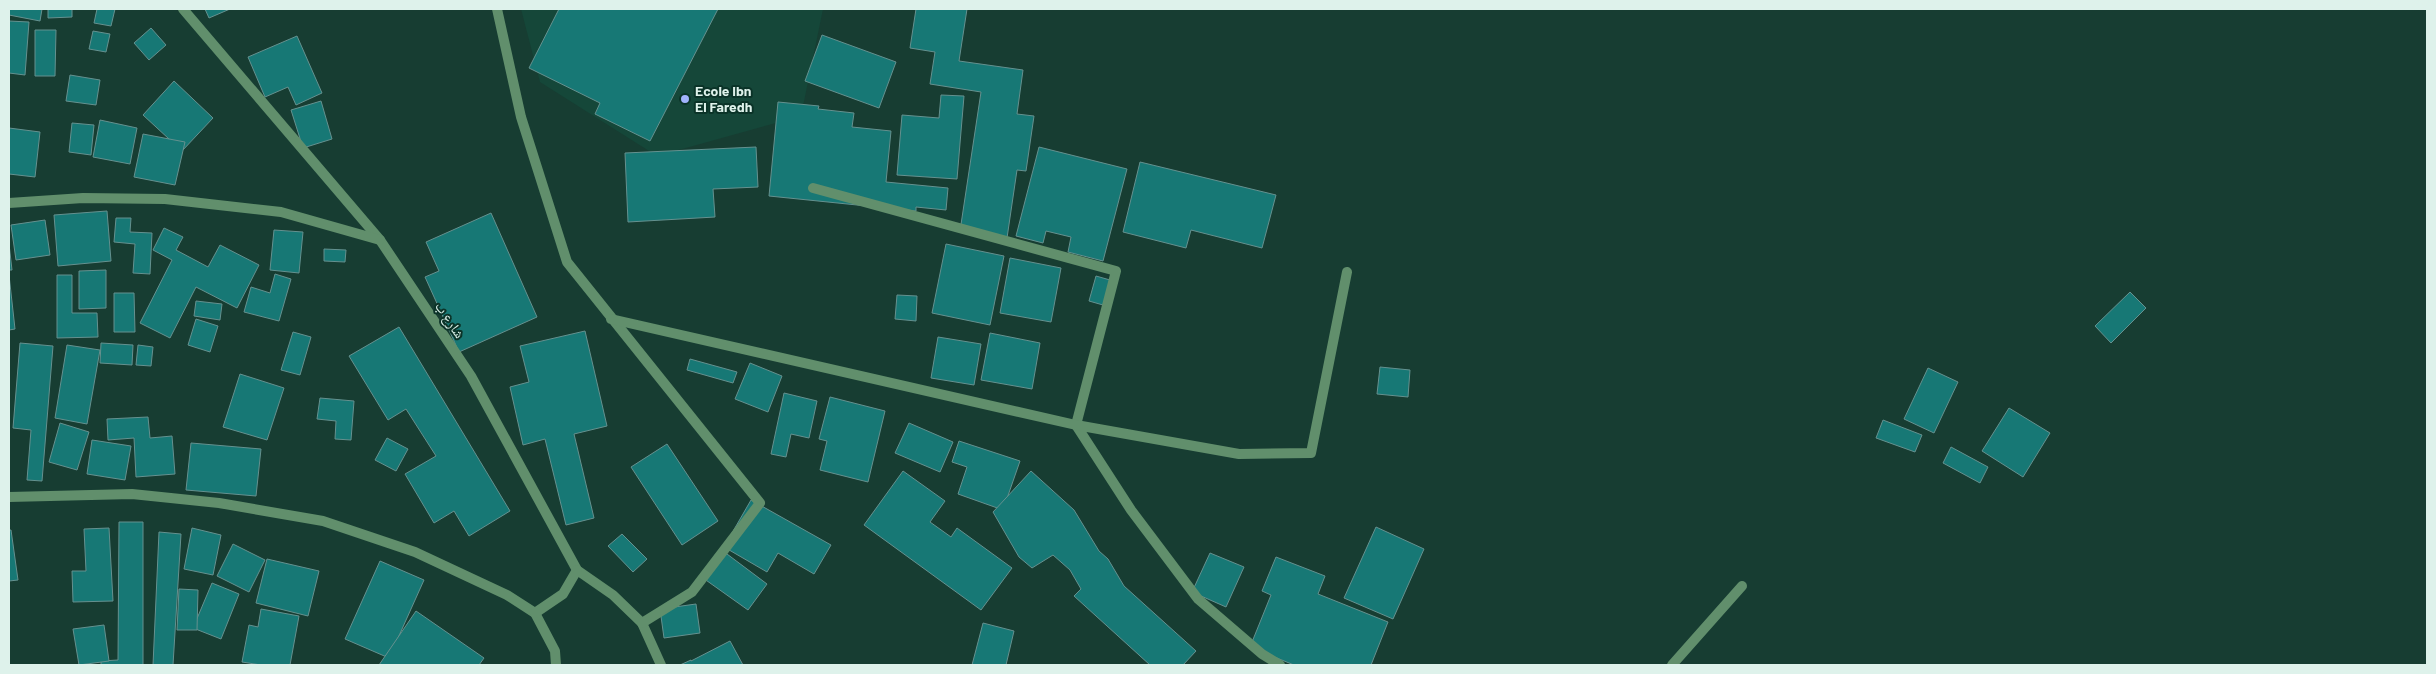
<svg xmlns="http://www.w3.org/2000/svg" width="2436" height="674" font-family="Barlow,'Noto Naskh Arabic',sans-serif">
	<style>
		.built { fill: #154739 }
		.building { fill: #177875; stroke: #65918f }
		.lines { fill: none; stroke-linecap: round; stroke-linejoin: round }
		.lane { stroke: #618f6c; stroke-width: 10 }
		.street { stroke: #618f6c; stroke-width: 10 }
		.poi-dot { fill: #a1b3fd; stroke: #0b3328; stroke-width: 2 }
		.labels { text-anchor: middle; stroke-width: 4; stroke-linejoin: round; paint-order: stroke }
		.poi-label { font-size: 14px; font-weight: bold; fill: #def2eb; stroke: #0b3328; text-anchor: start }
		.street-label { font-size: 14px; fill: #def2eb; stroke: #0b3328 }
	</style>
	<rect width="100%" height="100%" fill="#173d32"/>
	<path class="built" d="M521,9H823L801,116L657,156L540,82Z"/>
	<g class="building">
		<path d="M9,9H42L40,21L9,15Z"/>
		<path d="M48,9H72V17L48,18Z"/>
		<path d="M97,9H115L111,26L94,23Z"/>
		<path d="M205,9H230L209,18Z"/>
		<path d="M559,9H718L650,141L595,114L600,103L529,68Z"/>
		<path d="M916,9H967L959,61L1023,70L1017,114L1034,116L1026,171L1017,170L1007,238L960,231L981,92L930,84L935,52L910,48Z"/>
		<path d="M9,21L29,22L25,75L9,73Z"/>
		<path d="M151,28L166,45L149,60L134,43Z"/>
		<path d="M35,30H56L55,76H35Z"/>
		<path d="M93,31L110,34L106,52L89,49Z"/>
		<path d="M822,35L896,62L879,108L805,81Z"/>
		<path d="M297,36L322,93L296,105L288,87L265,97L248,57Z"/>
		<path d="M70,75L100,80L96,105L66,101Z"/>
		<path d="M174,81L213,118L182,151L143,115Z"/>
		<path d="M941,95L964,96L957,179L897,175L902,115L939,118Z"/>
		<path d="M321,101L332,139L303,148L291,110Z"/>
		<path d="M778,102L819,106L818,109L854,113L852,127L891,131L886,182L948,188L946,210L916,207V211L769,196Z"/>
		<path d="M100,120L137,128L130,164L93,157Z"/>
		<path d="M72,123L94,125L91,155L69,152Z"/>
		<path d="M9,128L40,132L35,177L9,174Z"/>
		<path d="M143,134L185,142L175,185L134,177Z"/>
		<path d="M756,147L758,187L713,189L715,217L628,222L625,153Z"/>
		<path d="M1039,147L1127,169L1103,261L1068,252L1071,237L1046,231L1043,243L1016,236Z"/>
		<path d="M1140,162L1276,195L1262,248L1191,230L1186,248L1123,232Z"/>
		<path d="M107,211L111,261L58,266L54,215Z"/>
		<path d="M491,213L537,317L459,352L425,277L439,271L426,242Z"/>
		<path d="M116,218H131L130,232L152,233L150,274L133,273L135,244L114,242Z"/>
		<path d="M45,220L50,255L16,260L11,225Z"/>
		<path d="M164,228L183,237L176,250L208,267L220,245L259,265L237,308L196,287L170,338L140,323L172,260L153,250Z"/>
		<path d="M274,230L303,232L299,273L270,270Z"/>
		<path d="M9,244L12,270H9Z"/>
		<path d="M946,244L1004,256L990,325L932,313Z"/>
		<path d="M324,249L346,250L345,262L324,261Z"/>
		<path d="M1010,258L1061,268L1051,322L1000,313Z"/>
		<path d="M106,270V308L79,309V271Z"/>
		<path d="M275,274L291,279L279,321L244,312L251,287L270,293Z"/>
		<path d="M9,275L15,329L9,330Z"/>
		<path d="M57,275H72V313H97L98,337L57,338Z"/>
		<path d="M1096,276L1117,282L1110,307L1089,301Z"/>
		<path d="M2130,292L2146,308L2111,343L2095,326Z"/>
		<path d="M114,293H134L135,332H114Z"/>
		<path d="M897,295L917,296L916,321L895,319Z"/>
		<path d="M196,301L222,304L220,320L194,316Z"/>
		<path d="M196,319L218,326L210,352L188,345Z"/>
		<path d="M399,327L510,511L469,536L454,511L434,523L405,474L436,456L406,409L388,420L349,356Z"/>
		<path d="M585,331L607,426L574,434L594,518L566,525L545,439L523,445L510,387L529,382L520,346Z"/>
		<path d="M293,332L311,337L300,375L281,370Z"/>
		<path d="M990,333L1040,343L1032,389L981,380Z"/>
		<path d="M938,337L981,344L974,385L931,378Z"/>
		<path d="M20,343L53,346L42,481L27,480L31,430L13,428Z"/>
		<path d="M101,343L133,345L132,365L100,363Z"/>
		<path d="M67,345L100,350L87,424L55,418Z"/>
		<path d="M138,345L153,347L151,366L136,365Z"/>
		<path d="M690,359L737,372L733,383L687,370Z"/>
		<path d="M750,363L782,376L768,412L735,399Z"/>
		<path d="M1380,367L1410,370L1408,397L1377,394Z"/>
		<path d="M1928,368L1958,382L1934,433L1904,419Z"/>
		<path d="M240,374L284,388L267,440L223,427Z"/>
		<path d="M784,393L817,401L809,438L791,434L786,457L771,454Z"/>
		<path d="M830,397L885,411L868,482L820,470L827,441L819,439Z"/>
		<path d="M320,398L354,401L351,440L335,439L336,421L317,419Z"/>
		<path d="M2009,408L2050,433L2023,477L1982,451Z"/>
		<path d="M148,417L150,438L172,436L175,474L136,477L134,438L108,440L107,419Z"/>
		<path d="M1883,420L1922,435L1915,452L1876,438Z"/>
		<path d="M60,423L89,432L77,470L49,462Z"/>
		<path d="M909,423L953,442L940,472L895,453Z"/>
		<path d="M387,438L408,449L396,471L375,460Z"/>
		<path d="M92,440L131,446L125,480L87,474Z"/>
		<path d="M959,441L1020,461L1003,510L958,494L967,467L952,462Z"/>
		<path d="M191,443L261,449L256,496L186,490Z"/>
		<path d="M667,444L718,521L682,545L631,467Z"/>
		<path d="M1951,447L1988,467L1980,483L1943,463Z"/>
		<path d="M903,471L945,501L930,522L951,537L957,528L1012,568L981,610L864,525Z"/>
		<path d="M1031,471L1074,510L1099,551L1108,559L1124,586L1196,651L1183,665H1150L1074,596L1081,589L1070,570L1053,555L1032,568L1019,557L993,512Z"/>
		<path d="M751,500L831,545L814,574L778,553L767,572L724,547Z"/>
		<path d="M119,522H143V665H101V661L118,660Z"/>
		<path d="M1376,527L1424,549L1393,619L1344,598Z"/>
		<path d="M109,528L113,601L73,602L72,571H86L84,529Z"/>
		<path d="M192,528L221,535L213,575L184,569Z"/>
		<path d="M9,530H11L18,580L9,581Z"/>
		<path d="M159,532L181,534L173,665H153Z"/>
		<path d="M622,534L647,559L633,572L608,546Z"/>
		<path d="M233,544L265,560L249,592L217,576Z"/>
		<path d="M723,551L767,584L748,610L703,578Z"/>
		<path d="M1210,553L1244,567L1226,607L1192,592Z"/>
		<path d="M1276,557L1325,576L1318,594L1388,622L1371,665H1294L1250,647L1271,595L1262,591Z"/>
		<path d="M267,559L319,571L308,616L256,603Z"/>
		<path d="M380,561L424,580L389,658L345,639Z"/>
		<path d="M212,583L239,594L221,639L193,628Z"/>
		<path d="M179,589L198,590L197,630H177Z"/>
		<path d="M696,604L700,633L664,638L660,609Z"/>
		<path d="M261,609L299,616L290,665H261L242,662L249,625L258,627Z"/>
		<path d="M416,611L484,658L479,665H379Z"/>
		<path d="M983,623L1014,631L1006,665H972Z"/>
		<path d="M104,625L109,661L79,665L73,629Z"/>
		<path d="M730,641L743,665H680L691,660V661Z"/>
	</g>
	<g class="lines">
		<path class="lane" d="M183,9L380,240L471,376L577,570L613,595L642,623L661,665"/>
		<g class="street">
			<path d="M497,9L521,117L567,262L760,503L692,592L642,623"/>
			<path d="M813,188L1116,271L1076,425L1131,510L1198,599L1262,654L1280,665"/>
			<path d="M9,203L83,198L165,199L281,212L380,240"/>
			<path d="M611,319L1076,425L1239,454L1311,453L1347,272"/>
			<path d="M9,497L132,494L219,503L323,521L415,552L507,595L535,613L555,651L556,665"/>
			<path d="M535,613L563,594L577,570"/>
			<path d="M1672,665L1742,586"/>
		</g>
	</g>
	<circle class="poi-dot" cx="685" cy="99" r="5"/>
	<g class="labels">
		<g class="poi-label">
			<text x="695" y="96">Ecole Ibn<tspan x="695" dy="16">El Faredh</tspan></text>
		</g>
		<g class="street-label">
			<text transform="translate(450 320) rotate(56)" y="5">شارع ب</text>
		</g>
	</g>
	<rect width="2436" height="674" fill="none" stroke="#def2eb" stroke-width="20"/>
</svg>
